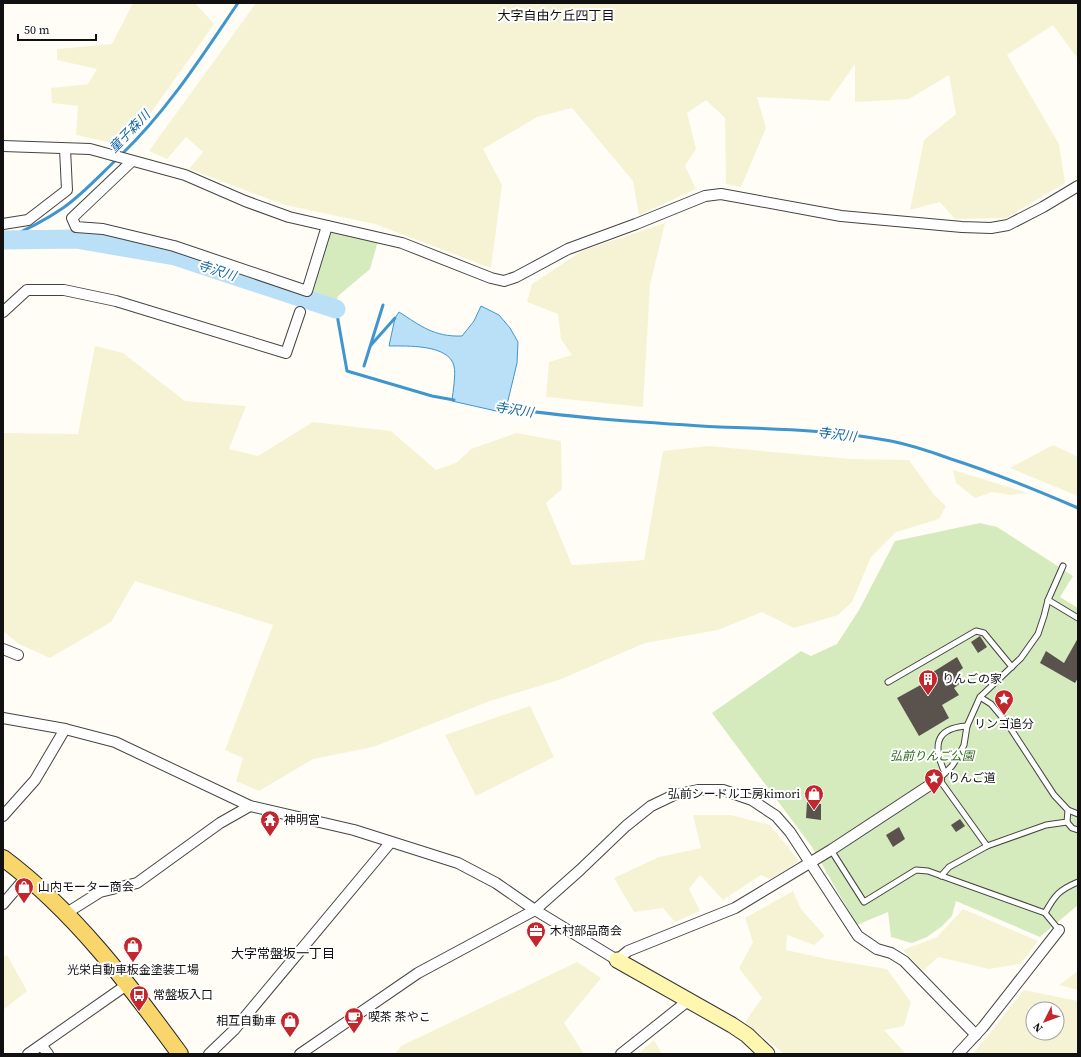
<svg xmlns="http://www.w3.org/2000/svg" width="1081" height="1057" font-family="'Source Serif 4','Noto Sans JP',serif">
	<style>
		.farmland { fill: #f6f3d4; fill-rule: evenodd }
		.green { fill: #d5ebbd }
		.water { fill: #b9e0f7; stroke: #3f96cf }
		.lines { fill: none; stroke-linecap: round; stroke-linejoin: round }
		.stream { stroke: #3f96cf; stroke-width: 3 }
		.river { stroke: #b9e0f7; stroke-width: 19 }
		.building { fill: #5a524d }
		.lane-casing { stroke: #444; stroke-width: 7 }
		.street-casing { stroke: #444; stroke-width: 12 }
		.secondary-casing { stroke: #333; stroke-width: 17 }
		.primary-casing { stroke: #222; stroke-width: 18 }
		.lane { stroke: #fff; stroke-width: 5 }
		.street { stroke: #fff; stroke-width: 10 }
		.secondary { stroke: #fff6b0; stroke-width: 15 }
		.primary { stroke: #f9d66b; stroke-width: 16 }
		.labels { text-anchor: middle; stroke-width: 4; stroke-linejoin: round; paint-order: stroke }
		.poi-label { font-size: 12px; fill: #111; stroke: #fff; text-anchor: start }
		.park-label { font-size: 12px; font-style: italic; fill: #2f6b1f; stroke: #fff }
		.neighbourhood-label { font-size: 13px; fill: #111; stroke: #fff }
		.water-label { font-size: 13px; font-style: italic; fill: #1768a6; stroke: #fff }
	</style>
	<rect width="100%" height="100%" fill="#fffdf5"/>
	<g class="farmland">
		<path d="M133,3H195L214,24L150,114L122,145L76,135L78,106L52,103L51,88L88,84L97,69L57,60V49L112,44Z"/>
		<path d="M256,3H1078V59L1053,25L1007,55L1059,144L1065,183L1006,218L955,219L940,202L910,210L924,140L956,114L949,75L909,99L855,102V64L829,101L757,97L766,128L741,187L726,184L725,118L706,100L687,113L696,149L685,166L696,189L639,215L633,181L572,108L537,117L483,149L502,185L491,268L375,224L285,205L189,169L203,152L186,137L167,159L149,151Z"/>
		<path d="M665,223L650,285L643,407L546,397L549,362L572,355L561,339L558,314L527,302L532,284L582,251Z"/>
		<path d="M95,346L123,353L185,401L246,406L229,449L258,456L313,422L391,431L436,470L456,463L471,449L516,433L561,441L562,489L546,503L572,565L644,560L663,451L708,446L851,459L909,460L935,496L946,506L939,519L896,532L871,557L852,602L838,615L794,628L762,612L718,630L645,643L559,680L490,701L373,747L313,759L259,791L236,781L243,758L225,750L273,625L135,581L111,622L50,658L19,644L3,631V433L78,434Z"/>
		<path d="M1053,445L1078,457V496L1010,468Z"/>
		<path d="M953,470L1028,493L1010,495L992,492L975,498L956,483Z"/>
		<path d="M530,706L554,757L476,796L445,735Z"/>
		<path d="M693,815H731L770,825L799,861L770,879L761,875L723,900L700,875L689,889L700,911L675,922L663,908L634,912L614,878L659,857L701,848Z"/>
		<path d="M793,891L801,909L825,936L814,945L787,935L786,950L827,959L887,969L911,1002L904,1026L884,1030L906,1054H784L745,1022L762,998L739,968L753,942L745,918Z"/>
		<path d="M963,909L1038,941L1020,964L989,969L938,957L923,971L903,950L937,937Z"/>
		<path d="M7,955L27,991L3,1010V957Z"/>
		<path d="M577,962L601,978L564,1023L584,1054H395L401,1046Z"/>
		<path d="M1078,971V990L1059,985Z"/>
		<path d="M1024,990L1078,1001V1054H973ZM1033,1009H1057V1033H1033Z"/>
		<path d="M654,1040L662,1054H638Z"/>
	</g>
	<g class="green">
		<path d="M334,230L378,241L370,269L338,296L337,300L311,291L329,234Z"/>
		<path d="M980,523L997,527L1073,576L1060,597L1078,608V905L1040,937L956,901L952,916L941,927L927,937L912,943L891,937L888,912L857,925L812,847L712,713L801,651L811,656L837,644L859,610L895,541Z"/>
	</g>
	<path class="water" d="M481,306L499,315L510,328L518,342L517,363L505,413L452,401C453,391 456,374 454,366C449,344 406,346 389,346L395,318L399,312C421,326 434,337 462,336L474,321Z"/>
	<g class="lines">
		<g class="stream">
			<path d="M121,155C168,110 202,56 238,3"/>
			<path d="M3,240C24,231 44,221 63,208C83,194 100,175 117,159"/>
			<path d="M336,309L347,371L432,396L454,400"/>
			<path d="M371,345L395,318"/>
			<path d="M364,366L383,305"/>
			<path d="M503,407C536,413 569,416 602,419C641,422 681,425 720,427C777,429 834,430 891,441C911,445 932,452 951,459C995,473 1036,490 1078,508"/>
		</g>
		<path class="river" d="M3,240L76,239L175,256L336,309"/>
	</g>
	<g class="building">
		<path d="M980,636L987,647L978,653L971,642Z"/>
		<path d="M1078,638V678L1075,683L1040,663L1046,651L1064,663Z"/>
		<path d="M957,657L963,668L957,673L962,682L954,688L959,695L942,705L949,718L919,736L897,698L935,677L933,672Z"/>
		<path d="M807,802L821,804V820L806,818Z"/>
		<path d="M960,819L965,826L956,832L951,825Z"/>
		<path d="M899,827L905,839L893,847L886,835Z"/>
	</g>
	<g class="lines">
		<g class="lane-casing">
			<g id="lane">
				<path d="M1048,600L1078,618"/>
				<path d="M888,682L976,631L984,633L1012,667"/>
				<path d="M980,697L991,704L1007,723L1054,795L1068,810L1067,822L1046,825L987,846L939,779L952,766L959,755L964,745L967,726L980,697L1021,658L1038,634L1044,616L1048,600L1063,566"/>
				<path d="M945,773C933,747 934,728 967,726"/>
				<path d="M1068,810L1078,814"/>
				<path d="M1067,822L1072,828L1078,830"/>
				<path d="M831,850L864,902L916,870L928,871L1045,913L1059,930"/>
				<path d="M941,876L949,867L987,846"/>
				<path d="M1045,913C1055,895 1059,890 1078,882"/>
			</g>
		</g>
		<g class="street-casing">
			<g id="street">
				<path d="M3,146L90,149L185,175L245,201L289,217L402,243L491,278L504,281L516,277L568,249L636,224L705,196L721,194L841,216L962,227L991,228L1008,225L1043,207L1078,186"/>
				<path d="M132,161L72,218L76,227L103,229L174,246L307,291L327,226"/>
				<path d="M3,224L28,220L67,190L65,149"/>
				<path d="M3,312L27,290H64L116,301L286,353L300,312"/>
				<path d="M3,649L18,655"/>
				<path d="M3,718L65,729L115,742L250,806L354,830L458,863L496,883L535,910L617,960L628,951L735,908L831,850L939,779"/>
				<path d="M3,816L35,780L65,729"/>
				<path d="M3,904L27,876"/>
				<path d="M65,914L100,892L137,883L220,823L250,806"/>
				<path d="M42,1046L48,1054"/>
				<path d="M28,1054L128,984"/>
				<path d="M209,1054L234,1030L390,843"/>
				<path d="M300,1054L418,973L535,910L580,870L626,826L651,806L674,795L698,790H723L752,800L776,816L790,832L858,936L877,949L891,953L904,961L976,1035"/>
				<path d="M621,1054L689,1000"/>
				<path d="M958,1054L983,1027L1059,930"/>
			</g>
		</g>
		<g class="secondary-casing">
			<path id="secondary" d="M617,960L732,1025L747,1035L767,1054"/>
		</g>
		<g class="primary-casing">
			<path id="primary" d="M3,858C74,911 128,983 180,1054"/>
		</g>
		<use href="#lane" class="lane"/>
		<use href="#street" class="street"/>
		<use href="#secondary" class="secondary"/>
		<use href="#primary" class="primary"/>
	</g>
	<defs>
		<g id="building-pin" transform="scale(1)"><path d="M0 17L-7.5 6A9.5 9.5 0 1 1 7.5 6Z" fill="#c4262e" stroke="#fff"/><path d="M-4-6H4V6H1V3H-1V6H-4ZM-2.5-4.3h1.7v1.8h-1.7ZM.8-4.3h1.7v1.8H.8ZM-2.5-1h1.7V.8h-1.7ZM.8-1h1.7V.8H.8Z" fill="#fff"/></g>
		<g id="sight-pin" transform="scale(1)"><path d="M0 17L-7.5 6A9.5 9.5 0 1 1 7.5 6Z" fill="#c4262e" stroke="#fff"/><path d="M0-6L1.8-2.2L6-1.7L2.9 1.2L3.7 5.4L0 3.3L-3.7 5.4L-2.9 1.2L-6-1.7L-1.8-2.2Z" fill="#fff"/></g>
		<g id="shop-pin" transform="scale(1)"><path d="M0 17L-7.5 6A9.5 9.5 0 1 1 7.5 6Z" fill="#c4262e" stroke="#fff"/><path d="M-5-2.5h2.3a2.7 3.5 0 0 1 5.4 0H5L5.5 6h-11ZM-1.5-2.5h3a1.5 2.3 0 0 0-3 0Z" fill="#fff"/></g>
		<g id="temple-pin" transform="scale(1)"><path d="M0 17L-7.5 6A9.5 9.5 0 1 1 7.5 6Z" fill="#c4262e" stroke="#fff"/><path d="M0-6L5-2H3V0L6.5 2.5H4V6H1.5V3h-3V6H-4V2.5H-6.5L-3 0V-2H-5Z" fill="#fff"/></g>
		<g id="office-pin" transform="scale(1)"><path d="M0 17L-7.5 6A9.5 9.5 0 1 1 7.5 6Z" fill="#c4262e" stroke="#fff"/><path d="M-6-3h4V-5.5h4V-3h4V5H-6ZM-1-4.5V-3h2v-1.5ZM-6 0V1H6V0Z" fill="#fff"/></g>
		<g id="bus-pin" transform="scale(1)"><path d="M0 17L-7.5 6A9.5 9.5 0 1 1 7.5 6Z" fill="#c4262e" stroke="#fff"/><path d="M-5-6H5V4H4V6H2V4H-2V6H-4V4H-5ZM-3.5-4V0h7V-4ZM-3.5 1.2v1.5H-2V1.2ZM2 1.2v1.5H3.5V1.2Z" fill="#fff"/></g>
		<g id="cafe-pin" transform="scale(1)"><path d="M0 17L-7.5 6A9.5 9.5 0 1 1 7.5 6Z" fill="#c4262e" stroke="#fff"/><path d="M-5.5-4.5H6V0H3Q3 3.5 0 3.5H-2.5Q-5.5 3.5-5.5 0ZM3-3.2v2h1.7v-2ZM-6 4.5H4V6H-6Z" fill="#fff"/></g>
	</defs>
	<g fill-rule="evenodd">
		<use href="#building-pin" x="928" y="679"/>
		<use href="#sight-pin" x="1004" y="699"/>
		<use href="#sight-pin" x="934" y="778"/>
		<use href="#shop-pin" x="814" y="794"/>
		<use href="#temple-pin" x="270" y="820"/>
		<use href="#shop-pin" x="24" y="887"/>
		<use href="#office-pin" x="536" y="931"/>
		<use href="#shop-pin" x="133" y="946"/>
		<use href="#bus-pin" x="139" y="995"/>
		<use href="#cafe-pin" x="354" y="1017"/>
		<use href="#shop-pin" x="290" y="1021"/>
	</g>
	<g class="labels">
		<g class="poi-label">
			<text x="942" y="683">りんごの家</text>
			<text x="1004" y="728" text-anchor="middle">リンゴ追分</text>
			<text x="948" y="782">りんご道</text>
			<text x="800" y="798" text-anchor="end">弘前シードル工房kimori</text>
			<text x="284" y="824">神明宮</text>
			<text x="38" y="891">山内モーター商会</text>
			<text x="550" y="935">木村部品商会</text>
			<text x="133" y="974" text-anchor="middle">光栄自動車板金塗装工場</text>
			<text x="153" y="999">常盤坂入口</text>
			<text x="368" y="1021">喫茶 茶やこ</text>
			<text x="276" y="1025" text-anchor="end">相互自動車</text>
		</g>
		<g class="park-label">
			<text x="932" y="760">弘前りんご公園</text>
		</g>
		<g class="neighbourhood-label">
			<text x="556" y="20">大字自由ケ丘四丁目</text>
			<text x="283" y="958">大字常盤坂一丁目</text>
		</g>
		<g class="water-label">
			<text transform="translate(129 131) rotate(-46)" y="5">童子森川</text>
			<text transform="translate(217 270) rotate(18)" y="5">寺沢川</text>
			<text transform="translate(514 409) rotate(9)" y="5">寺沢川</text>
			<text transform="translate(837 434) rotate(7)" y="5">寺沢川</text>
		</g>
	</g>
	<rect width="1081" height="1057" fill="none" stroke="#111111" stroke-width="8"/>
	<g transform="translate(1045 1021) rotate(228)"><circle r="19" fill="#ffffff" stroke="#a0a0a0"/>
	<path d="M0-3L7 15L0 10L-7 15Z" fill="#c4262e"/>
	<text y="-6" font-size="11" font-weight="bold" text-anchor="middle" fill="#111111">N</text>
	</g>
	<path d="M18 34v6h78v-6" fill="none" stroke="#111111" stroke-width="2"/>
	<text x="24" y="34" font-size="12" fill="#111111" stroke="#ffffff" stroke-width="3" paint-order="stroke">50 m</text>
</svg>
